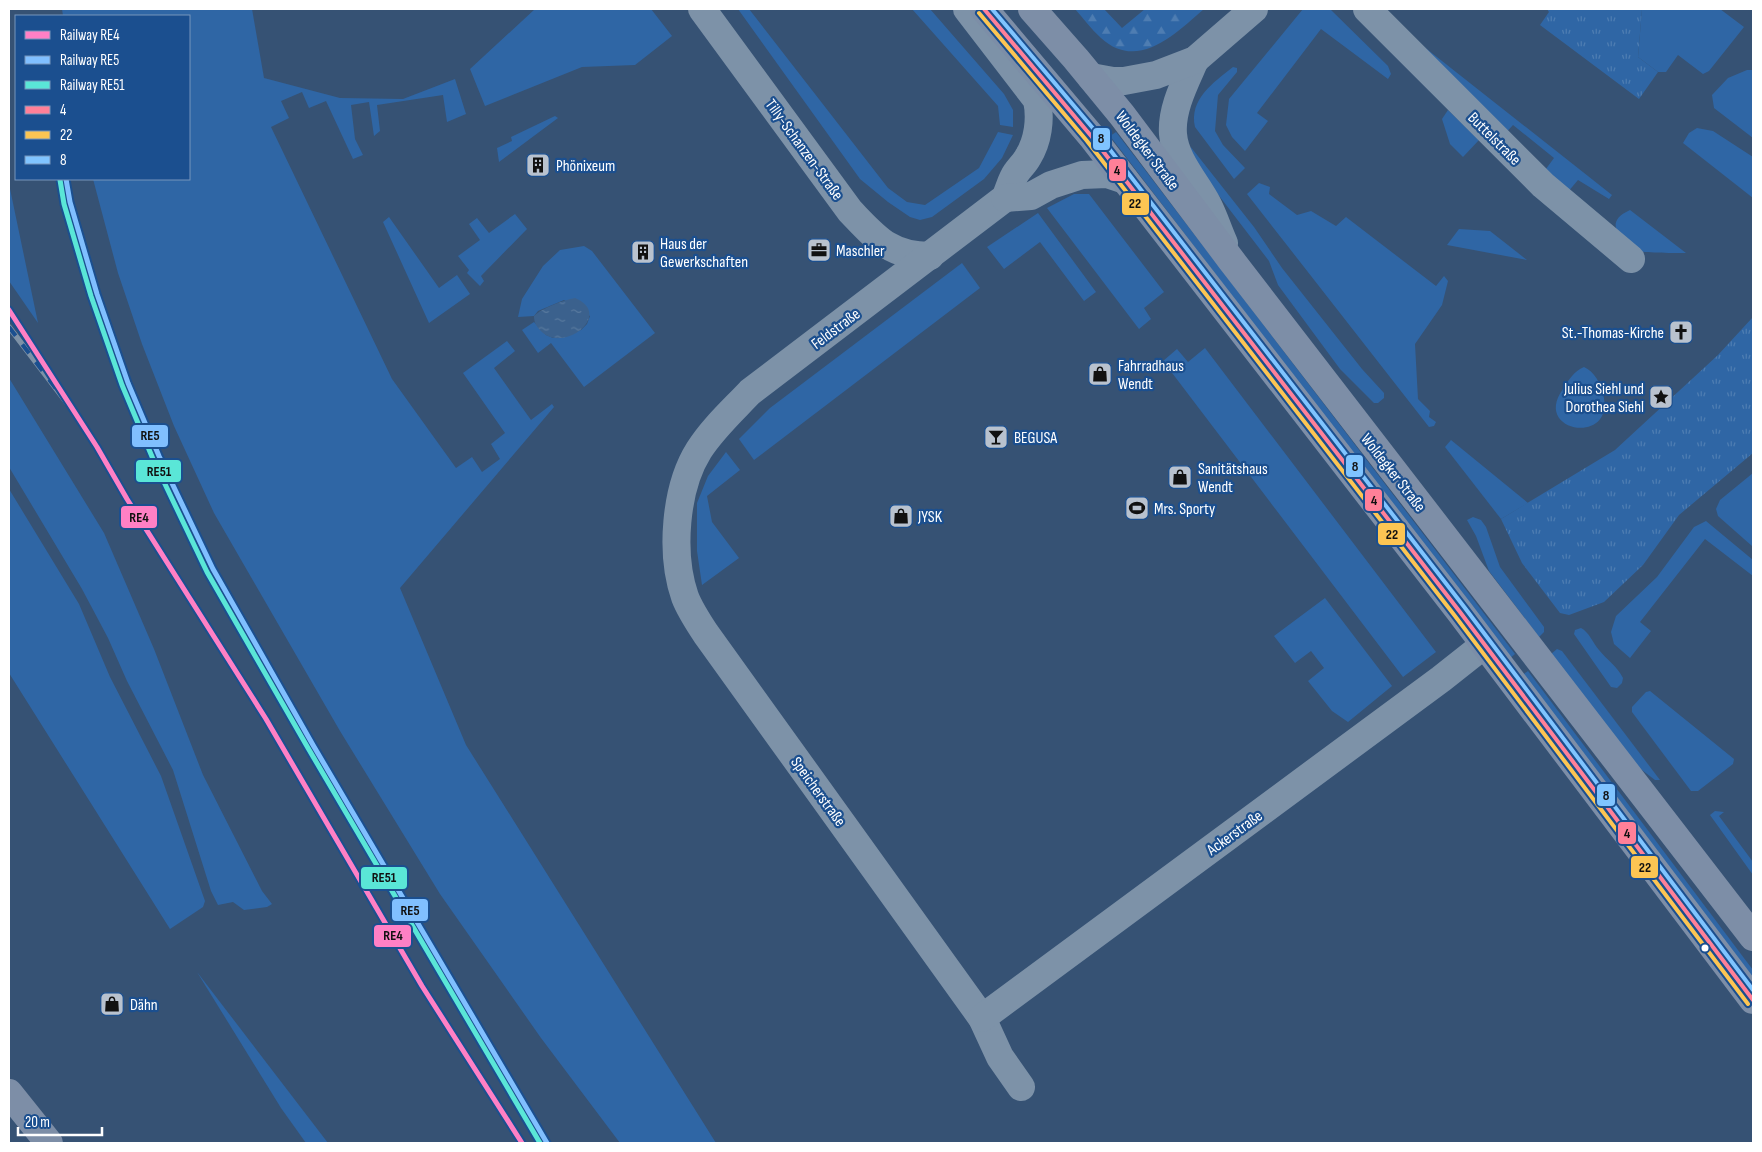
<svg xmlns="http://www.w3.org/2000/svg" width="1762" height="1152" font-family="'Sofia Sans Condensed',sans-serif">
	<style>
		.grass { fill: #2f66a5 }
		.forest { fill: url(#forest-firs) }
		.park { fill: url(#park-tufts) }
		.water { fill: url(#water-ripples) }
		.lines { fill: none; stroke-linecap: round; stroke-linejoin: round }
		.minor { stroke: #7d92a8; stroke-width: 28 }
		.major { stroke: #7d8ea7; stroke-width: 28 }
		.rail-casing { stroke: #7e92a7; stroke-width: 5.5 }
		.rail { stroke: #1b4f8f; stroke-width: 4; stroke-dasharray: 11; stroke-linecap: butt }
		.bus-1-casing { stroke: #1b4f8f; stroke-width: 8 }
		.bus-2-casing { stroke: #1b4f8f; stroke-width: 8 }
		.bus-3-casing { stroke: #1b4f8f; stroke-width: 8 }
		.bus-1 { stroke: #ff8098; stroke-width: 4 }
		.bus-2 { stroke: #fcc553; stroke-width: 4 }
		.bus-3 { stroke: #80c4ff; stroke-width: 4 }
		.rail-1-casing { stroke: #1b4f8f; stroke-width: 9 }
		.rail-2-casing { stroke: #1b4f8f; stroke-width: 9 }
		.rail-3-casing { stroke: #1b4f8f; stroke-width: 9 }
		.rail-1 { stroke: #ff80c5; stroke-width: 5 }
		.rail-2 { stroke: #80bfff; stroke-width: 5 }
		.rail-3 { stroke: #5ae6d7; stroke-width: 5 }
		.bus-dot { fill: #fff; stroke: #1b4f8f; stroke-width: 2 }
		.labels { text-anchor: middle; stroke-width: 4.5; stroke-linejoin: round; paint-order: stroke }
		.street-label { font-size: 16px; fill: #fff; stroke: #1b4f8f }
		.poi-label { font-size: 16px; fill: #fff; stroke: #1b4f8f; text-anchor: start }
		.line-badge { stroke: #1b4f8f; stroke-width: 2 }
		.pale-badge-label { font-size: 14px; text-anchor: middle; font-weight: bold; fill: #111 }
	</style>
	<defs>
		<pattern id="forest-firs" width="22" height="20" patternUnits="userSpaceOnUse" patternTransform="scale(1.25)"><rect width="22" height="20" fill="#2f66a5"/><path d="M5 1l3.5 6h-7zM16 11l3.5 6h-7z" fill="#4e7db2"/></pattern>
		<pattern id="park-tufts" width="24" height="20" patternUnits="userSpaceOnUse" patternTransform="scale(1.25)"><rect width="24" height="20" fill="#2f66a5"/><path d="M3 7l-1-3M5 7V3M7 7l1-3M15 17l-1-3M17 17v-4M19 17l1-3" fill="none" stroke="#4e7db2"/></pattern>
		<pattern id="water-ripples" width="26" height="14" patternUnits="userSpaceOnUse" patternTransform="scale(1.25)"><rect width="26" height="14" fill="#3b618d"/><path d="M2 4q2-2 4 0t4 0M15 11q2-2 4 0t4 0" fill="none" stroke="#58799e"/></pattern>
	</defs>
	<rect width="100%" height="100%" fill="#365274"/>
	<g class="grass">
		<path d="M62,9H252L264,78L340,98L403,99L455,79L466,114L447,122L443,95L377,105L380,131L374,136L369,102L351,105L355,139L363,155L353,159L326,101L309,108L302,92L281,101L289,118L271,127L392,379L456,468L472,457L482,472L500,459L491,444L505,433L463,373L507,341L515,351L494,368L531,420L552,404L554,407L400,588L466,745L716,1143H620L541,1038L440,894L340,731L214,513L174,426L142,344L118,273L93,179H189V16H63Z"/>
		<path d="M535,9H651L672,36L635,65L582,67L485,106L470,69Z"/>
		<path d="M738,9H749L888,188L907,202L925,205L979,168L998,132L1013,135L1002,158L984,179L932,217L920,220L910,217L888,202L860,179Z"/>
		<path d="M912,9H930L1004,94L1013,110V127L1000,125L998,106Z"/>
		<path d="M1303,9H1330L1388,66L1391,74L1388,79L1321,29L1257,113L1268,121L1245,151L1232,137L1226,125L1229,99Z"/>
		<path d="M1642,9H1720L1744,27L1709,71L1703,74L1678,55L1666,72H1658L1638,57Z"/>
		<path d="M1423,46L1612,195L1609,199L1578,180L1567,193L1543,173L1554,158L1513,125L1503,136Z"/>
		<path d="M1233,67L1237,68V72L1218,95L1215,131L1223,145L1245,168L1234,179L1195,127C1189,99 1213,83 1233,67Z"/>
		<path d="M1747,70H1753V138L1714,108L1712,95L1728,78Z"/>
		<path d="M1448,110L1479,140L1463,157L1450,144L1442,119Z"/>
		<path d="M555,116L558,118L499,162L497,148L512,141L511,137Z"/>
		<path d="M1697,128L1713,131L1753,157V198L1683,143L1689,133Z"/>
		<path d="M1116,132L1515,654L1509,659L1110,136Z"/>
		<path d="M1190,146L1254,227L1282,268L1362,369L1384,393V398L1378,403H1374L1340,369L1278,285L1269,261L1197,167Z"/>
		<path d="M1259,183L1270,187L1269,194L1297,215L1311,211L1336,226L1346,217L1436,286L1444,276L1448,281L1442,305L1415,344L1418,399L1430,411L1429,417L1436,422L1434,426L1429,427L1247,194Z"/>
		<path d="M9,184L38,323L9,281Z"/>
		<path d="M1074,194H1089L1164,292L1144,308L1151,319L1139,329L1047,208Z"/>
		<path d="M1630,210L1686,253C1676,253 1646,253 1639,251C1636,250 1632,246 1630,244C1614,232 1608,220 1630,210Z"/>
		<path d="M1038,213L1096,292L1084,301L1040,242L1004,269L987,247Z"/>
		<path d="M515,214L527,229L481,276L484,281L480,286L467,273L469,270L458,256L480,240L469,224L477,218L489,233Z"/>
		<path d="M389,217L439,288L457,275L470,294L429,323L383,222Z"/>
		<path d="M1459,229L1490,231L1527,260L1447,245Z"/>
		<path d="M584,246L592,251L655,333L584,387L551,343L538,353L522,330L534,322L546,335L553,338L581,330L587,324L590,316L564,300L538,311L534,316L518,317L522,299L543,266L560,250Z"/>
		<path d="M962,263L980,288L754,460L739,439L770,408Z"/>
		<path d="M1205,348L1436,652L1403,677L1163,361L1177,349L1188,362Z"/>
		<path d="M1584,367C1594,371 1601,384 1603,394C1617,446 1531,433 1563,389C1568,381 1574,371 1584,367Z"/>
		<path d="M9,378L104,533L154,649L203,775L262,891L272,904L267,907L244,910L233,902L218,905L211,891L173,770L127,681L108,638L82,589L9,467Z"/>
		<path d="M1451,440L1528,503L1501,519L1445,447Z"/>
		<path d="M726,452L740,470L707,496L712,522L739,558L702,585L697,551V503L708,476Z"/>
		<path d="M1753,473V545L1752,546L1718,516L1716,509L1720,500Z"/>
		<path d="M9,489L79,604L110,677L161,776L205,901L203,907L170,929L9,673Z"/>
		<path d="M1473,517L1481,520L1486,527L1500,567L1544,627V632L1539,637L1489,571L1476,536L1467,520Z"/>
		<path d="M1706,521L1753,560V576L1705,539L1640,622L1651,631L1630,658L1614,644L1611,632L1616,616L1657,577L1694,527Z"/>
		<path d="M1325,598L1392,686L1348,722L1332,711L1308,681L1324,668L1311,651L1295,663L1274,636Z"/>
		<path d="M1581,628C1589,632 1593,643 1599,650C1607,660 1617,666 1623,678L1622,683L1617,688L1611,687L1574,634L1575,630Z"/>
		<path d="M1557,649L1562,651L1660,780H1655L1634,764L1551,654Z"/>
		<path d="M1528,671L1753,970V982L1521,676Z"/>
		<path d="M1650,691L1734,759L1733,764L1698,791H1691L1632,712V707L1646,692Z"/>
		<path d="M1715,811L1724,812L1719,816L1753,862V875L1710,815Z"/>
		<path d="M197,972L328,1143H306L281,1108Z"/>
	</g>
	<path class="forest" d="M1075,9H1104L1122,28L1145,9H1204C1176,33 1138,72 1101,38C1091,29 1083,18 1075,9Z"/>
	<g class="park">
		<path d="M1547,9H1642L1638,57L1658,72L1639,99L1540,25L1549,12Z"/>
		<path d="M1753,317V453L1679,515L1643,565L1604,602L1569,615L1560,613L1522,563L1501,519L1615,450L1718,355Z"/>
	</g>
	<path class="water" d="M575,298C613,314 566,352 543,333C537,328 534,323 534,316C542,308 564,300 575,298Z"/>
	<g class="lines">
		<g class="minor">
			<path d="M702,9L850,211C876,238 890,256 930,256"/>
			<path d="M967,9L1037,100C1041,119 1038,141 1028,157C1025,163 1020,167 1016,173C1011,180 1009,190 1005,198L750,392C733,410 713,428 699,450C675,488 670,554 685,597C690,610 698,622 706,634L982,1018L1000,1057L1021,1087"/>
			<path d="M1367,9L1543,185L1631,259"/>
			<path d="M1195,60C1185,83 1171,109 1173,134C1175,160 1196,182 1207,203C1214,216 1218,230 1224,243"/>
			<path d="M1091,77L1113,81H1124L1156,75L1195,60L1254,9"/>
			<path d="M1005,198L1031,196L1051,185L1082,175L1107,174L1125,180"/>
			<path d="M982,1018L1441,679L1484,645"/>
		</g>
		<g class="major">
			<path d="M984,9L1092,137L1460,612L1753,1000"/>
			<path d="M1032,9L1076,59L1122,115L1231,260L1753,937"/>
			<path d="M9,1093L49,1143"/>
		</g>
		<g class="rail-casing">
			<path id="rail" d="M9,327L67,403"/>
		</g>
		<use href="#rail" class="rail"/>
		<g class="bus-1-casing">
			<path id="bus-1" d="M984,9L1092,137L1460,612L1753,1000"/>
		</g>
		<g class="bus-2-casing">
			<path id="bus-2" d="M979,13L1087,141L1455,616L1748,1004"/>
		</g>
		<g class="bus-3-casing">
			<path id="bus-3" d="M992,9L1097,133L1465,608L1753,990"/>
		</g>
		<use href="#bus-1" class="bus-1"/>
		<use href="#bus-2" class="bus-2"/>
		<use href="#bus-3" class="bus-3"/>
		<g class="rail-1-casing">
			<path id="rail-1" d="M9,310L97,447L127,499L266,719L422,986L522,1143"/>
		</g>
		<g class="rail-2-casing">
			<path id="rail-2" d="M66,179L70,202L97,294L128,383L159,456L213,569L313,745L547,1143"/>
		</g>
		<g class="rail-3-casing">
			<path id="rail-3" d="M60,180L64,204L91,296L122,385L153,459L207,572L308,748L540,1143"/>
		</g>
		<use href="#rail-1" class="rail-1"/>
		<use href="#rail-2" class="rail-2"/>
		<use href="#rail-3" class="rail-3"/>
	</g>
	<defs>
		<g id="building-square" transform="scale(1.25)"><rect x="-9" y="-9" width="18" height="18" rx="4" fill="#b9c2ce" stroke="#1b4f8f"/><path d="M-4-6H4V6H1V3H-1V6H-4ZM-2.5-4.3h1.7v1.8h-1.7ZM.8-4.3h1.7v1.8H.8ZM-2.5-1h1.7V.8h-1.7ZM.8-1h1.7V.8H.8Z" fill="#111"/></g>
		<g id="office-square" transform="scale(1.25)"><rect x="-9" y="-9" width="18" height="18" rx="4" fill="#b9c2ce" stroke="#1b4f8f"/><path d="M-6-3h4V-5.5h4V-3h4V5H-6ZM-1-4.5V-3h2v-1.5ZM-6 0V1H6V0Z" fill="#111"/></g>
		<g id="church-square" transform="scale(1.25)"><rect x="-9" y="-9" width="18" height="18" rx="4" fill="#b9c2ce" stroke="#1b4f8f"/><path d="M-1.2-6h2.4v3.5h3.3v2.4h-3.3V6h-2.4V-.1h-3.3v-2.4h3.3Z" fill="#111"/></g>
		<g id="shop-square" transform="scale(1.25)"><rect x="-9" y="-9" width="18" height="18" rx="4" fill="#b9c2ce" stroke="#1b4f8f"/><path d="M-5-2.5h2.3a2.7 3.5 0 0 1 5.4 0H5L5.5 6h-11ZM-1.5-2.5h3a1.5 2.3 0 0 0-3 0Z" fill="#111"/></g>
		<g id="sight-square" transform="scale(1.25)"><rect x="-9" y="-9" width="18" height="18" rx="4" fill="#b9c2ce" stroke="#1b4f8f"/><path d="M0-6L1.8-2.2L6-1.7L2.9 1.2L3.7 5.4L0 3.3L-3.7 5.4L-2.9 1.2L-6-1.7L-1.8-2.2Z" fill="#111"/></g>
		<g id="bar-square" transform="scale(1.25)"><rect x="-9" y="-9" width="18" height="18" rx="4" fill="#b9c2ce" stroke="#1b4f8f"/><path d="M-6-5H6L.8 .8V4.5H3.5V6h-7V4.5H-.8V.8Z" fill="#111"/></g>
		<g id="stadium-square" transform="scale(1.25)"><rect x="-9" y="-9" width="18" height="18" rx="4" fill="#b9c2ce" stroke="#1b4f8f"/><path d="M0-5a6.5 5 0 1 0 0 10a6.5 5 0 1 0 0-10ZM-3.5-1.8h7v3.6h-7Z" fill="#111"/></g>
	</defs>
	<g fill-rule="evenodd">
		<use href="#building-square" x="538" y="165"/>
		<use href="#office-square" x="819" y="250"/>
		<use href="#building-square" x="643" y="252"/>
		<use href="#church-square" x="1681" y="332"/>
		<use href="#shop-square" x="1100" y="374"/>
		<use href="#sight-square" x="1661" y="397"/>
		<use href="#bar-square" x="996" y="437"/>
		<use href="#shop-square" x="1180" y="477"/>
		<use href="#stadium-square" x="1137" y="508"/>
		<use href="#shop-square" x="901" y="516"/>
		<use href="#shop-square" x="112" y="1004"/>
	</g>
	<circle class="bus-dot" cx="1705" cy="948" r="4.5"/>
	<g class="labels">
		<g class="street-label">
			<text transform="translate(1495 138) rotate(45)" y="6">Buttelstraße</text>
			<text transform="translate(805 149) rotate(54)" y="6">Tilly-Schanzen-Straße</text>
			<text transform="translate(1148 150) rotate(53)" y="6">Woldegker Straße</text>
			<text transform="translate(835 328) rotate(-37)" y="6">Feldstraße</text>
			<text transform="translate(1394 472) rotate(52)" y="6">Woldegker Straße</text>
			<text transform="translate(819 791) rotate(54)" y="6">Speicherstraße</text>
			<text transform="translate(1234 832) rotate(-36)" y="6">Ackerstraße</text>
		</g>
		<g class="poi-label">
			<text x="556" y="171">Phönixeum</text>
			<text x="660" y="249">Haus der<tspan x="660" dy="18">Gewerkschaften</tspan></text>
			<text x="836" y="256">Maschler</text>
			<text x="1664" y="338" text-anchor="end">St.-Thomas-Kirche</text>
			<text x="1118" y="371">Fahrradhaus<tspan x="1118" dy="18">Wendt</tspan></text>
			<text x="1644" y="394" text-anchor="end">Julius Siehl und<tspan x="1644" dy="18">Dorothea Siehl</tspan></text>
			<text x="1014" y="443">BEGUSA</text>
			<text x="1198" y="474">Sanitätshaus<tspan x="1198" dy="18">Wendt</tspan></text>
			<text x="1154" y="514">Mrs. Sporty</text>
			<text x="918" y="522">JYSK</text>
			<text x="130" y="1010">Dähn</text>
		</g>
	</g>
	<g class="line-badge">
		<rect x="1092" y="127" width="19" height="24" rx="5" fill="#80c4ff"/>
		<rect x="1108" y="158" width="19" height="24" rx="5" fill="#ff8098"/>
		<rect x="1121" y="192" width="29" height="24" rx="5" fill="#fcc553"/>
		<rect x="131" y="424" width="38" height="24" rx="5" fill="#80bfff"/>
		<rect x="1345" y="454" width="19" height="24" rx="5" fill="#80c4ff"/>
		<rect x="135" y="459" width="47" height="24" rx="5" fill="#5ae6d7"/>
		<rect x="1364" y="488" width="19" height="24" rx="5" fill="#ff8098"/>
		<rect x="120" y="505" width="38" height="24" rx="5" fill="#ff80c5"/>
		<rect x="1377" y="522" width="29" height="24" rx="5" fill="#fcc553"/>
		<rect x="1596" y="783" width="20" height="24" rx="5" fill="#80c4ff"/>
		<rect x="1617" y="821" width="20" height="24" rx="5" fill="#ff8098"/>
		<rect x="1630" y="855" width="29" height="24" rx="5" fill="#fcc553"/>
		<rect x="360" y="866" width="48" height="24" rx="5" fill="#5ae6d7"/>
		<rect x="391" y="898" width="38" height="24" rx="5" fill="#80bfff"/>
		<rect x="373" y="924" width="39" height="24" rx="5" fill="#ff80c5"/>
	</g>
	<g class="pale-badge-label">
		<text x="1101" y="143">8</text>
		<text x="1117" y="175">4</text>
		<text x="1135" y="208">22</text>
		<text x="150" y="440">RE5</text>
		<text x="1355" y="471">8</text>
		<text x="159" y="476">RE51</text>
		<text x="1374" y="505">4</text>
		<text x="139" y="522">RE4</text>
		<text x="1392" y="539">22</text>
		<text x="1606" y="800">8</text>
		<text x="1627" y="838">4</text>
		<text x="1645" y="872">22</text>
		<text x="384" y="882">RE51</text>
		<text x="410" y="915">RE5</text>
		<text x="393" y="940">RE4</text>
	</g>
	<rect width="1762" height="1152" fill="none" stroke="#ffffff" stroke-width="20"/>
	<rect x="15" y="15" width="175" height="165" fill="#1b4f8f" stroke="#7695bc"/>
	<rect x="25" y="31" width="25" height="8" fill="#ff80c5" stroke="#7695bc"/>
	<text x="60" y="40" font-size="15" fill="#ffffff">Railway RE4</text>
	<rect x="25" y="56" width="25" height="8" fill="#80bfff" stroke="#7695bc"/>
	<text x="60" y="65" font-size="15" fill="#ffffff">Railway RE5</text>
	<rect x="25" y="81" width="25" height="8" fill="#5ae6d7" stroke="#7695bc"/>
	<text x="60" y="90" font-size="15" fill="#ffffff">Railway RE51</text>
	<rect x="25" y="106" width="25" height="8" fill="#ff8098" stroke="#7695bc"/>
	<text x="60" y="115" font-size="15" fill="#ffffff">4</text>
	<rect x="25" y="131" width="25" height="8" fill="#fcc553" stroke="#7695bc"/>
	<text x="60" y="140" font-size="15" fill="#ffffff">22</text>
	<rect x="25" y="156" width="25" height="8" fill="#80c4ff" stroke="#7695bc"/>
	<text x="60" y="165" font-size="15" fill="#ffffff">8</text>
	<path d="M18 1127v8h84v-8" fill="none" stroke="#ffffff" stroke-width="2.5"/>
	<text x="25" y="1127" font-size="15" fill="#ffffff" stroke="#1b4f8f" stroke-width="4" paint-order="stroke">20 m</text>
</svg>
